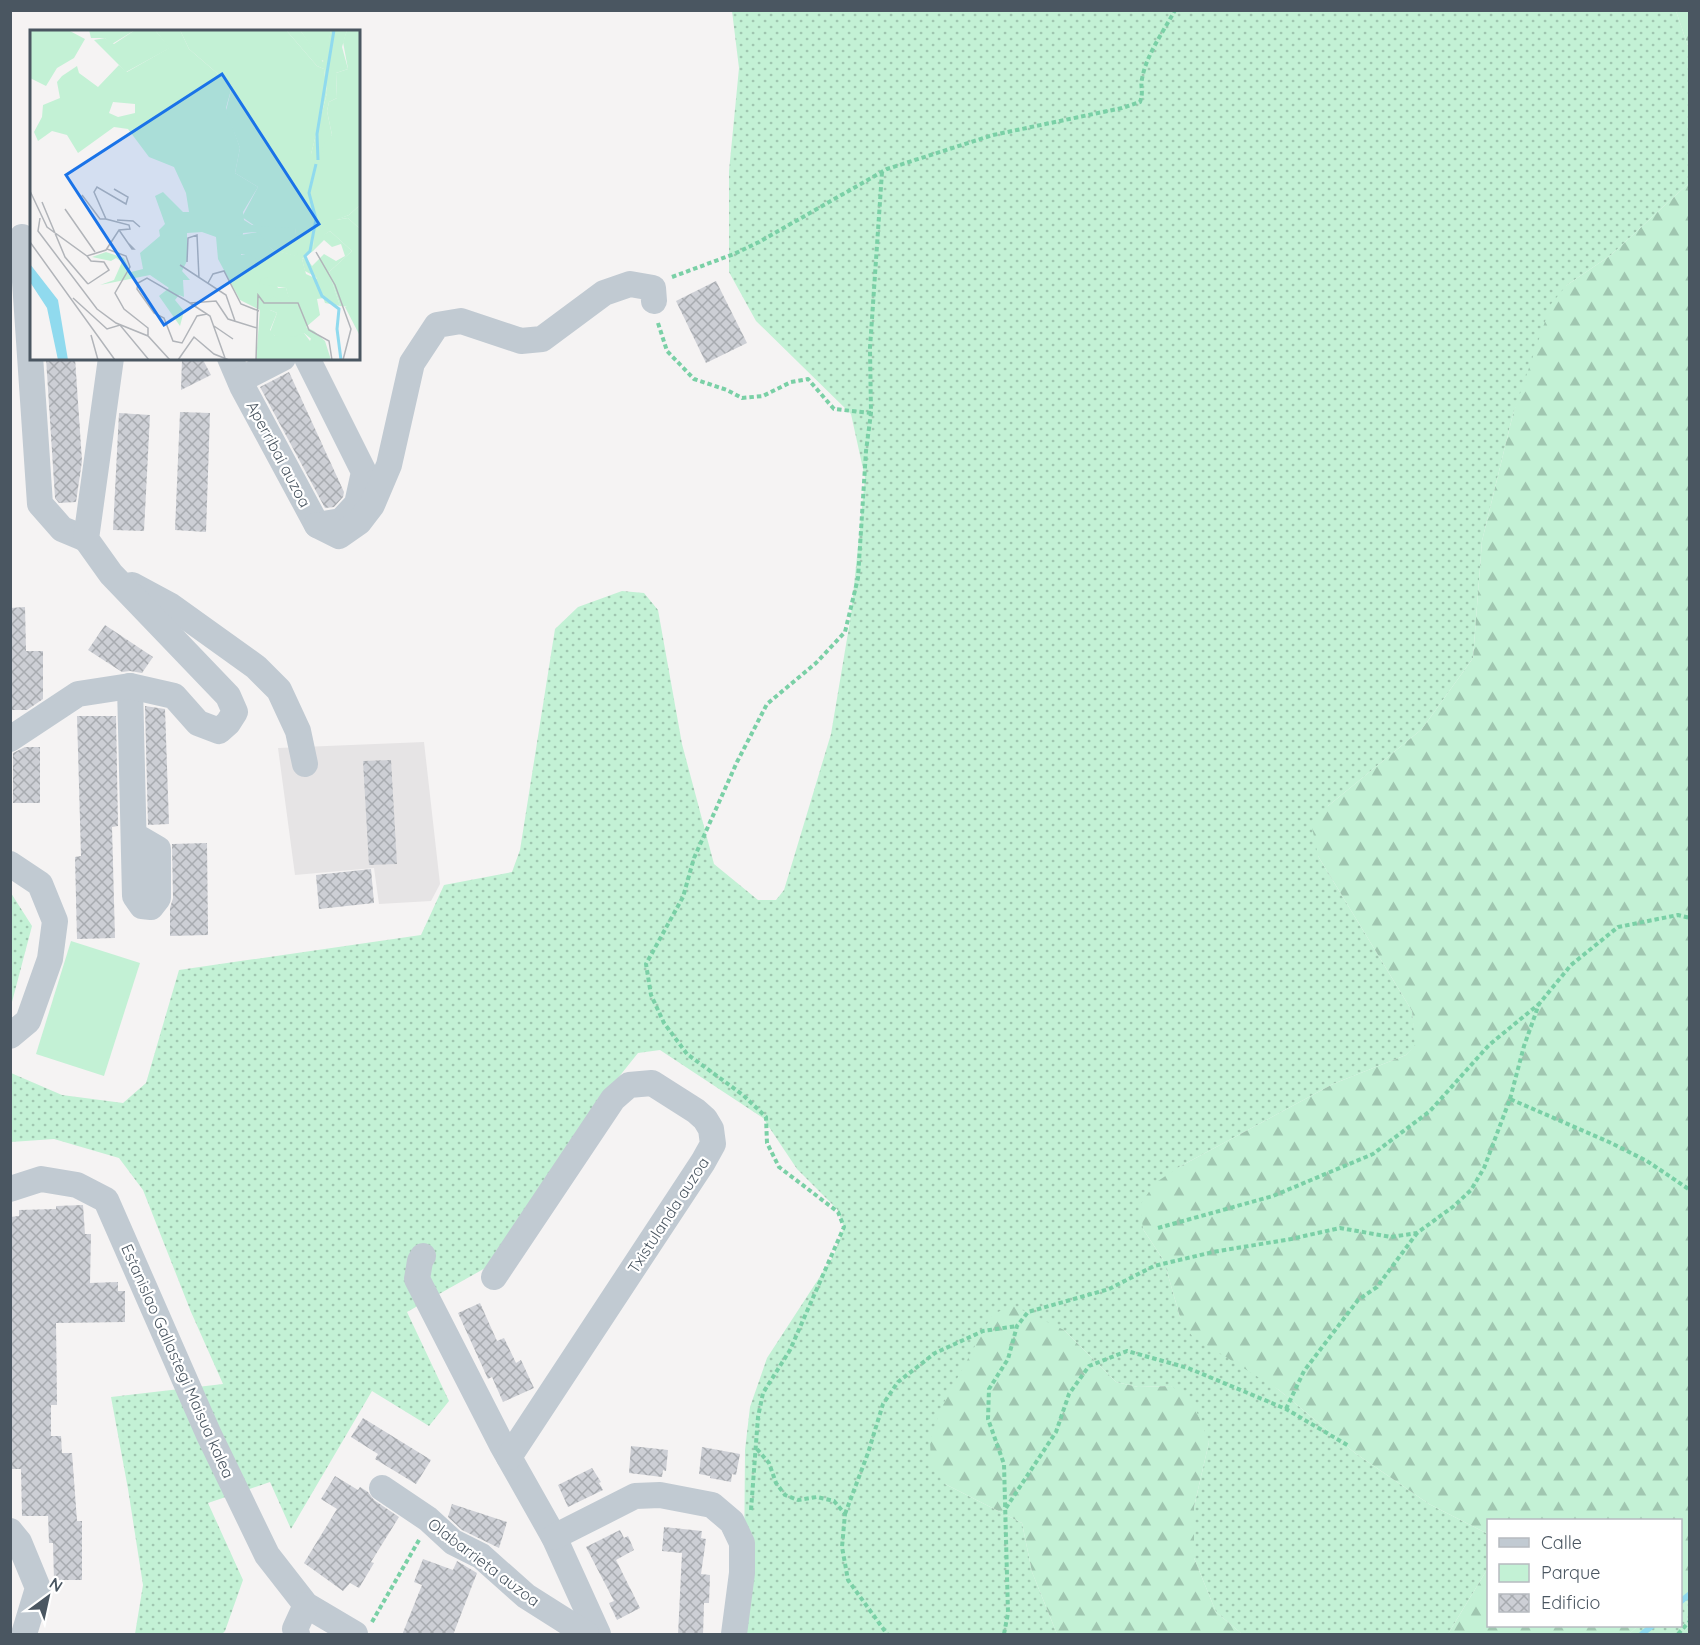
<svg xmlns="http://www.w3.org/2000/svg" width="1700" height="1645" font-family="Quicksand,sans-serif">
	<style>
		.education { fill: #e6e4e5 }
		.grass { fill: url(#grass-dots) }
		.forest { fill: url(#forest-firs) }
		.park { fill: #c3f1d5 }
		.lines { fill: none; stroke-linecap: round; stroke-linejoin: round }
		.stream { stroke: #90daee; stroke-width: 6 }
		.building { fill: url(#building-cross-hatch) }
		.path { stroke: #7ad0a6; stroke-width: 4; stroke-dasharray: 4.5 3; stroke-linecap: butt }
		.minor { stroke: #c1cad2; stroke-width: 26 }
		.labels { text-anchor: middle; stroke-width: 4.5; stroke-linejoin: round; paint-order: stroke }
		.street-label { font-size: 16px; fill: #4a5661; stroke: #fff }
		.inset-river { fill: none; stroke: #90daee; stroke-width: 3 }
		.inset-road { fill: none; stroke: #b1b4b9; stroke-width: 1.5 }
		.view { fill: #1a73e8; fill-opacity: 0.15; stroke: #1a73e8; stroke-width: 3 }
		.inset-edge { fill: none; stroke: #4a5661; stroke-width: 3 }
	</style>
	<defs>
		<pattern id="grass-dots" width="8" height="8" patternUnits="userSpaceOnUse" patternTransform="scale(1.5)"><rect width="8" height="8" fill="#c3f1d5"/><path d="M2 2h.1M6 6h.1" fill="none" stroke="#a0c6b0" stroke-width="1.8" stroke-linecap="round"/></pattern>
		<pattern id="forest-firs" width="22" height="20" patternUnits="userSpaceOnUse" patternTransform="scale(1.5)"><rect width="22" height="20" fill="#c3f1d5"/><path d="M5 1l3.5 6h-7zM16 11l3.5 6h-7z" fill="#a0c6b0"/></pattern>
		<pattern id="building-cross-hatch" width="8" height="8" patternUnits="userSpaceOnUse" patternTransform="scale(1.5)"><rect width="8" height="8" fill="#cdcfd5"/><path d="M0 0l8 8M0 8l8-8" fill="none" stroke="#a8abb0"/></pattern>
	</defs>
	<rect width="100%" height="100%" fill="#f5f3f3"/>
	<path class="education" d="M424,742L440,884L431,901L379,904L374,868L295,875L278,748Z"/>
	<g class="grass">
		<path d="M732,11H1676L1689,49V183L1611,255L1567,285L1513,414L1482,541L1473,658L1422,729L1328,806L1318,856L1412,1011L1416,1045L1406,1055L1333,1084L1179,1167L1143,1229L1164,1261L1180,1317L1279,1390L1355,1453L1429,1504L1488,1534V1568L1448,1634H1242L1216,1612L1194,1558V1507L1209,1442L1171,1386L1138,1387L1116,1382L1064,1330L945,1484L1022,1523L1032,1572L1057,1634H734L744,1576L745,1450L750,1407L767,1358L834,1255L844,1227L837,1209L797,1169L763,1118L660,1050L638,1053L586,1118L496,1262L407,1312L449,1401L429,1426L372,1391L291,1529L270,1482L208,1503L243,1580L225,1631L222,1634H135L143,1585L128,1489L111,1397L223,1384L191,1312L143,1190L119,1158L54,1139L11,1142V1073L62,1095L123,1103L146,1083L179,970L421,935L444,885L512,872L520,850L555,629L578,607L622,591L644,593L658,610L682,744L714,864L758,900H776L784,890L831,734L851,615L865,478L851,414L756,321L729,272V171L739,68Z"/>
		<path d="M11,893L32,926L12,1002L11,1036Z"/>
		<path d="M1681,1598L1689,1604V1634H1629L1638,1626H1680Z"/>
	</g>
	<g class="forest">
		<path d="M1676,11H1689V49Z"/>
		<path d="M1689,183V1604L1681,1598L1680,1520H1488V1534L1429,1504L1355,1453L1279,1390L1192,1336L1180,1317L1164,1261L1143,1229L1140,1205L1155,1183L1179,1167L1333,1084L1406,1055L1415,1045L1412,1011L1318,856L1312,827L1328,806L1422,729L1473,658L1482,541L1513,414L1551,304L1567,285L1611,255Z"/>
		<path d="M1012,1305L1064,1330L1116,1382L1138,1387L1171,1386L1192,1400L1209,1442L1194,1507V1558L1216,1612L1242,1634H1057L1032,1572L1022,1523L945,1484L931,1465L930,1440L942,1406L992,1315Z"/>
		<path d="M1488,1568V1626H1638L1629,1634H1448Z"/>
	</g>
	<path class="park" d="M71,941L140,963L104,1076L36,1054Z"/>
	<g class="lines">
		<g class="stream">
			<path d="M1680,1602L1690,1594"/>
			<path d="M1642,1634L1652,1626"/>
		</g>
	</g>
	<g class="building">
		<path d="M716,281L747,343L706,363L676,301Z"/>
		<path d="M46,358H75L82,461L76,502L59,503L55,498Z"/>
		<path d="M182,358H202L211,375L181,390Z"/>
		<path d="M289,372L344,492L343,497L334,507L325,508L260,387Z"/>
		<path d="M180,412L210,413L206,532L175,530Z"/>
		<path d="M119,413L150,415L144,531L113,530Z"/>
		<path d="M25,607L26,651H43V699L27,710H10V608Z"/>
		<path d="M105,625L153,657L142,673L130,671L122,672L88,650Z"/>
		<path d="M145,706L165,709L169,824L148,825Z"/>
		<path d="M77,716H116L118,826L112,827L115,938L77,939L75,857L81,856Z"/>
		<path d="M25,747H40V803H13V753Z"/>
		<path d="M391,760L397,864L369,865L363,761Z"/>
		<path d="M207,843L208,935L170,936V908L173,898L172,844Z"/>
		<path d="M371,869L374,903L319,909L316,875Z"/>
		<path d="M83,1205L85,1234H91L90,1283L118,1282V1291H125V1322L56,1323L57,1405H51V1436H61L62,1453H72L77,1521H82V1580H54L53,1543H49L48,1516H22L21,1469H10V1217L19,1216V1210L56,1209V1206Z"/>
		<path d="M480,1303L497,1341L504,1338L516,1363L521,1360L534,1388L503,1402L492,1377L488,1379L458,1313Z"/>
		<path d="M363,1418L431,1460L416,1484L375,1459L378,1454L351,1437Z"/>
		<path d="M631,1446L668,1450L666,1471L663,1470L662,1477L629,1473Z"/>
		<path d="M702,1447L740,1454L736,1475L732,1474L731,1482L710,1478V1476L699,1474Z"/>
		<path d="M592,1468L601,1482L599,1483L603,1490L568,1507L558,1485Z"/>
		<path d="M335,1476L358,1490L360,1487L368,1492L374,1500L399,1517L371,1562L374,1563L359,1588L350,1583L343,1591L304,1563L337,1509L321,1499Z"/>
		<path d="M452,1504L507,1522L499,1548L462,1530L448,1517Z"/>
		<path d="M664,1527L702,1531L701,1538L706,1539L701,1574L710,1575L709,1603H704L703,1635H678L682,1553L662,1551Z"/>
		<path d="M620,1530L624,1538L628,1536L634,1550L616,1560L640,1608L617,1620L609,1603L614,1601L586,1547Z"/>
		<path d="M423,1559L453,1570L457,1561L477,1573L453,1635H402L422,1585L414,1582Z"/>
	</g>
	<g class="lines">
		<g class="path">
			<path d="M672,277L734,254L759,242L887,169L993,135L1122,108L1140,102C1144,91 1140,88 1142,79C1146,55 1164,31 1175,10"/>
			<path d="M658,323L667,351L694,379L727,390L742,398L763,396L791,382L808,379L834,409L871,413"/>
			<path d="M1510,1099L1524,1046L1539,1004L1571,965L1618,927L1678,915L1690,918"/>
			<path d="M1158,1228L1273,1196L1373,1154L1430,1111L1489,1045L1539,1004"/>
			<path d="M1286,1409L1304,1371L1358,1300L1377,1287L1417,1233"/>
			<path d="M757,1449L769,1463L776,1483L785,1495L798,1500L817,1497L834,1501L845,1514L842,1547L848,1580L887,1634"/>
			<path d="M1006,1508L1056,1432L1069,1394L1089,1366L1127,1351L1188,1368L1286,1409L1349,1446"/>
			<path d="M751,1510L758,1417L763,1393L790,1350L844,1227L838,1212L779,1167L767,1143L766,1117L743,1095L687,1054L664,1023L651,995L646,964L683,897L694,858L737,762L767,704L816,663L845,632L858,578L866,451L871,413L870,348L882,172"/>
			<path d="M845,1514L868,1453L883,1404L898,1382L935,1353L983,1331L1017,1326"/>
			<path d="M372,1622L419,1540"/>
			<path d="M1004,1634L1008,1613L1004,1464L988,1419L989,1389L1008,1359L1017,1326L1028,1312L1109,1289L1154,1266L1213,1252L1291,1239L1340,1228L1391,1237L1417,1233L1454,1206L1471,1190L1484,1168L1510,1099L1609,1142L1647,1161L1690,1190"/>
			<path d="M1678,1634L1690,1621"/>
		</g>
		<g class="minor">
			<path d="M22,237L40,504L62,529L86,539"/>
			<path d="M230,358L242,386L317,525L341,521L357,504L364,472L307,358"/>
			<path d="M240,380L283,358"/>
			<path d="M317,525L339,536L359,522L372,505L389,465L412,363L437,325L461,321L521,341L542,339L604,293L630,284L653,288L654,301"/>
			<path d="M132,585L171,606L256,667L279,690L298,731L305,764"/>
			<path d="M130,686L135,896L142,906L151,907L158,898V849L134,835"/>
			<path d="M10,739L78,694L130,686L174,696L198,723L219,731L228,723L235,712L228,696L111,574L86,539L111,358"/>
			<path d="M10,864L40,884L55,921L50,959L28,1021L10,1036"/>
			<path d="M10,1189L41,1179L77,1185L106,1200L209,1435L267,1555L306,1605L355,1634"/>
			<path d="M423,1256L420,1261L417,1279L502,1445L554,1537L598,1634"/>
			<path d="M494,1277L613,1099L629,1085L652,1083L696,1111L705,1119L711,1129L713,1144L703,1162L509,1457"/>
			<path d="M382,1488L428,1519L453,1542L481,1556L526,1596L586,1634"/>
			<path d="M10,1531L19,1542L38,1588L24,1634"/>
			<path d="M554,1537L635,1496L660,1495L712,1505L732,1522L742,1543V1573L734,1634"/>
			<path d="M297,1634L295,1629L306,1605"/>
		</g>
	</g>
	<g class="labels">
		<g class="street-label">
			<text transform="translate(279 454) rotate(62)" y="6">Aperribai auzoa</text>
			<text transform="translate(668 1215) rotate(-57)" y="6">Txistulanda auzoa</text>
			<text transform="translate(178 1361) rotate(66)" y="6">Estanislao Gallastegi Maisua kalea</text>
			<text transform="translate(484 1562) rotate(37)" y="6">Olabarrieta auzoa</text>
		</g>
	</g>
	<g transform="translate(30 30)">
		<rect width="330" height="330" fill="#f5f3f3"/>
		<path d="M0,0H38L55,9L44,28L27,38L16,56L0,48ZM59,0H105L82,14L75,8H61ZM125,0H150L159,19L202,56L196,78L210,118L205,143L228,157L213,182L214,190L222,195L265,197L269,227L243,220L226,202L213,203L211,225L220,223L238,237L248,258H256L259,267L268,275L265,278L238,272L240,280L247,283L240,300L245,306L274,303L280,311L284,301L295,311L301,330H226L230,280L210,270L188,229L186,207L172,202L157,203V231L152,241L160,250H153L154,267L149,265L145,270L154,281L150,296L129,266L139,258L120,245L70,255L84,250L92,232L86,228L81,231L62,227L76,222L94,228L101,242L113,239L110,223L130,206L129,200L135,194L125,166L133,162L153,182H159L156,163L144,137L119,127L98,99L84,97L48,123L37,105L22,101L8,111L4,102L12,87L13,75L30,68L27,52L32,46L47,36L49,43L68,57L89,35L97,42L139,18ZM83,72L105,74V83L88,87L79,83ZM256,0H270L293,32L301,0H317L312,17L318,39L306,43L307,68L299,72L297,81L302,105L292,125L281,124L297,63L294,39L287,36ZM330,175V199L318,188L305,190L319,185ZM284,191H290V207L300,201L322,221L299,242L310,276L295,273L286,247L275,241L272,229L276,227L282,236L294,224L306,231L315,226L311,214L302,217L294,210L283,221ZM330,271V306L315,277Z" fill="#c3f1d5" fill-rule="evenodd"/>
		<path d="M105,0H125L140,18L96,42L64,10L75,8L84,14ZM150,0H256L287,36L294,39L297,63L281,124H292L293,115L302,105L297,81L299,72L307,68L306,43L318,39L313,12L317,0H330V175L319,185L306,190L318,188L330,199V271L321,277L310,276L299,242L322,221L300,201L290,208V191H284L283,221L272,229L276,244L289,250L293,264L294,268L287,269L290,285L276,297L284,301L285,312L274,303L264,307L245,306L240,302L247,283L229,275L230,268L238,272L243,266L263,277L268,275L259,269L256,258L229,254L231,249L241,246L238,238L220,224H208L205,206L228,202L243,220L268,226L265,198L225,196L212,187L228,157L205,143L210,118L196,81L202,56L159,19ZM270,0H301L295,31L290,30Z" fill="#c3f1d5"/>
		<path d="M0,234L28,270L38,330H28L17,278L0,252Z" fill="#90daee"/>
		<path class="inset-river" d="M288,130L287,104L304,0M286,134L279,163L286,189L280,221L275,226L292,266L309,279L307,299L311,330"/>
		<path class="inset-road" d="M0,161L17,197L57,226L76,220L89,200L100,199L99,195L76,189L64,162L67,157L96,174L98,167L84,159M52,165L70,189H76M12,172L35,227L58,254M35,179L65,222M10,188L8,201L67,279L86,293L118,306L140,330M87,190L103,191L110,197M89,200L98,213L102,219H104L98,213M0,212L85,330M77,219L96,226L100,237L85,263L94,279L118,298V306M286,222L305,255L321,299L313,330M57,226L61,231L74,232L79,240L58,254M157,232L158,208L167,205L169,248M150,235L196,265L205,291M178,253L183,244L194,241L211,274L229,281M43,268L77,299L90,295L119,330M160,273L180,286L195,328M177,284L167,286L152,313L143,311L134,288L124,283L107,259L108,253L117,248L160,273L186,271L198,289L227,298M184,296L203,309M61,305L68,330M148,330L164,307L184,324L199,330M226,330L228,265L234,273H268L279,300L299,311L302,330"/>
		<path class="view" d="M192,44L289,194L134,295L36,145Z"/>
		<rect width="330" height="330" class="inset-edge"/>
	</g>
	<rect width="1700" height="1645" fill="none" stroke="#4a5661" stroke-width="24"/>
	<rect x="1487" y="1519" width="195" height="108" fill="#ffffff" stroke="#b7bbc0" stroke-width="1.5"/>
	<rect x="1499" y="1538" width="30" height="9" fill="#c1cad2" stroke="#b7bbc0" stroke-width="1.5"/>
	<text x="1541" y="1549" font-size="18" fill="#4a5661">Calle</text>
	<rect x="1499" y="1564" width="30" height="18" fill="#c3f1d5" stroke="#b7bbc0" stroke-width="1.5"/>
	<text x="1541" y="1579" font-size="18" fill="#4a5661">Parque</text>
	<rect x="1499" y="1594" width="30" height="18" fill="url(#building-cross-hatch)" stroke="#b7bbc0" stroke-width="1.5"/>
	<text x="1541" y="1609" font-size="18" fill="#4a5661">Edificio</text>
	<g transform="translate(48 1597) rotate(33)" stroke="#ffffff" stroke-width="4.5" paint-order="stroke">
	<path d="M0-4.5L10 22L0 15L-10 22Z" fill="#4a5661"/>
	<text y="-9" font-size="16" font-weight="bold" text-anchor="middle" fill="#4a5661">N</text>
	</g>
</svg>
